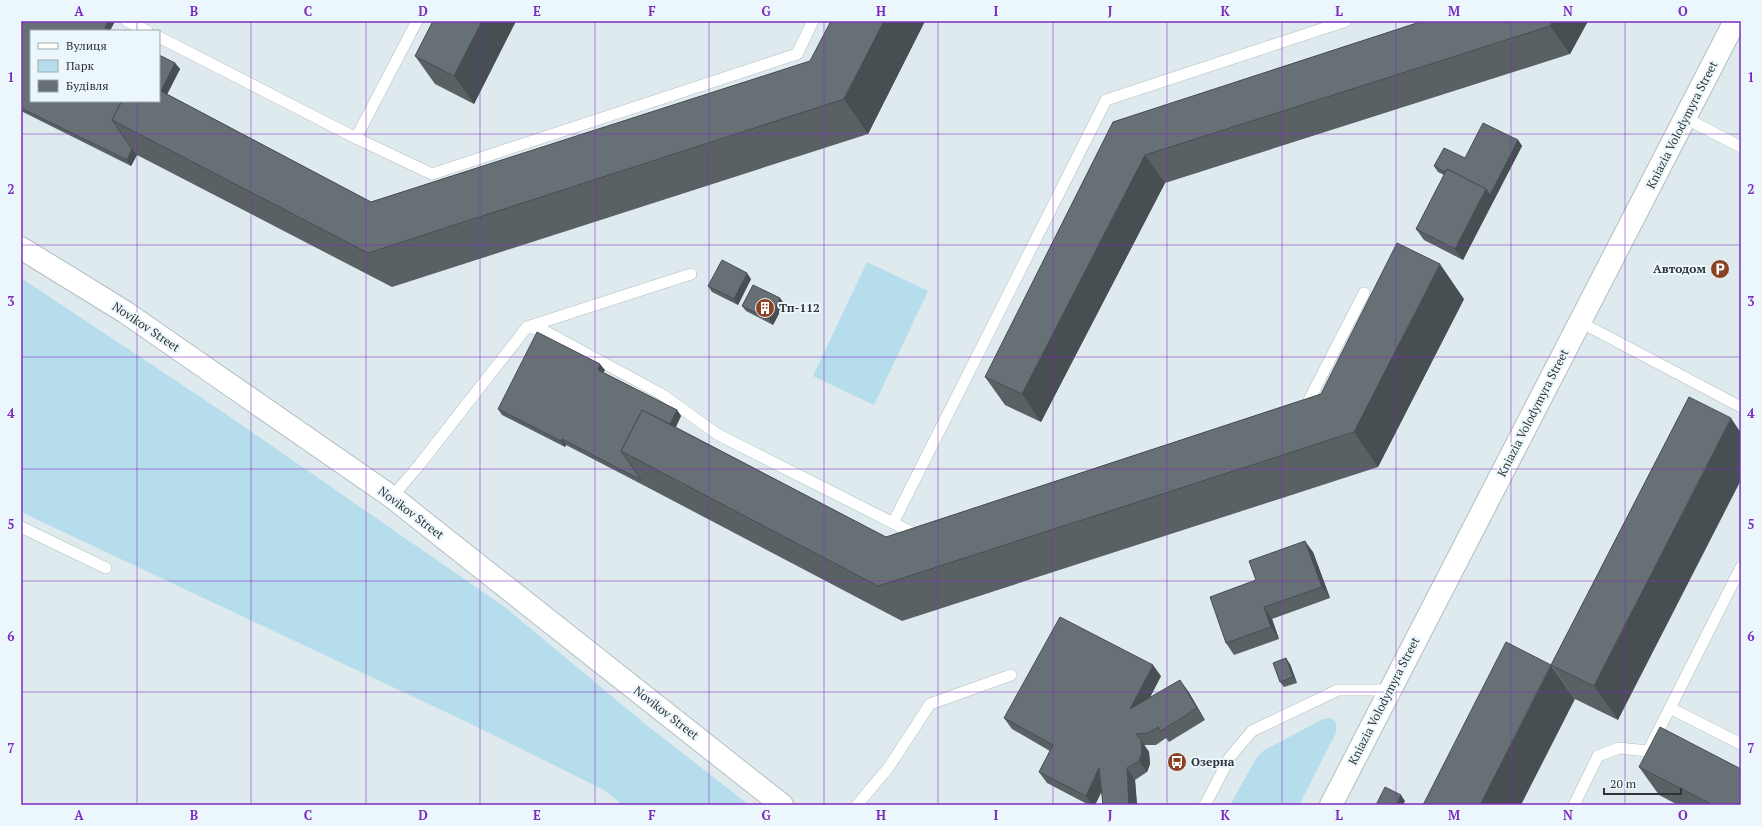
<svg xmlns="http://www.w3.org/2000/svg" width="1762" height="826" font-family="'PT Serif',serif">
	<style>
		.green { fill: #b5ddeb }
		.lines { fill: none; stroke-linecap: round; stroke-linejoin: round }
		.service-casing { stroke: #b2bec2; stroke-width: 12 }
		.secondary-casing { stroke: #b2bec2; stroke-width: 24 }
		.service { stroke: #fff; stroke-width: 11 }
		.secondary { stroke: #fff; stroke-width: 22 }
		.wall { fill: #596165 }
		.shaded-wall { fill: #484f52 }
		.building { fill: #677175; stroke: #484f52 }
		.grid { fill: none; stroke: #7b2cbf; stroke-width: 1; stroke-opacity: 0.55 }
		.labels { text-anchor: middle; stroke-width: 4; stroke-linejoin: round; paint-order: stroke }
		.street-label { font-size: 12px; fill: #303436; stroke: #ebf7fc }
		.poi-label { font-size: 12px; font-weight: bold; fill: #303436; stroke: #ebf7fc; text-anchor: start }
		.neatline { fill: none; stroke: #7b2cbf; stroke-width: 1.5 }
		.grid-label { font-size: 13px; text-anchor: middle; font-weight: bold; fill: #7b2cbf }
	</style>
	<rect width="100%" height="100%" fill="#deeaee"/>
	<g class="green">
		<path d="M867,262L928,291L874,405L813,376Z"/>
		<path d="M21,278L217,408L506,608L644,723L749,805H623L604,790L467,722L21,512Z"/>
		<path d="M1331,718L1336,722V733L1299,805H1230L1257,757L1263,751L1323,719Z"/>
	</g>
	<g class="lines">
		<g class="service-casing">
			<g id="service">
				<path d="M127,21L147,31"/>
				<path d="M159,37L356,138L432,174L797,54L813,21"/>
				<path d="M1685,118L1741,147"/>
				<path d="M356,138L417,21"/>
				<path d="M1580,322L1741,407"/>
				<path d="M530,326L691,274"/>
				<path d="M1302,408H1305L1364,293"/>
				<path d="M392,497L420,464L527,327L543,330L663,395L717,434L919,536"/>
				<path d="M893,523L1106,100L1346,21"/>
				<path d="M21,527L106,568"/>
				<path d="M1741,567L1670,708L1741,744"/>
				<path d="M857,805L889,767L930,704L1011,675"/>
				<path d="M1205,805L1230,757L1252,731L1338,690H1390"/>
				<path d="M1574,805L1598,756L1619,748L1648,751L1670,708"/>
			</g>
		</g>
		<g class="secondary-casing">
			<g id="secondary">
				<path d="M21,248L125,312L392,497L782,805"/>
				<path d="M1331,805L1735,21"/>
			</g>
		</g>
		<use href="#service" class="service"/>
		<use href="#secondary" class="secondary"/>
	</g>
	<g class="wall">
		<path d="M21,21H113L114,23L110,30L175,63L180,69L167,94L371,202L810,61L831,21H925L868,134L392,287L137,155L131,166L21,111Z"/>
		<path d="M433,21H516L474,104L435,84L415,56Z"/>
		<path d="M1423,21H1588L1570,54L1165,183L1041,422L1005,405L985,377L1113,122Z"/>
		<path d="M1518,140L1522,146L1463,260L1424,240L1416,229L1444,175L1438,172L1434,166L1465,158Z"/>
		<path d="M751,279L738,305L712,292L708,286Z"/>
		<path d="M780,298L784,304L773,325L746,311L742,306Z"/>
		<path d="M1464,299L1378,467L902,621L645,486L566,445L565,447L502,415L498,409L605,370L603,372L677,410L681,416L676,427L886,537L1321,394Z"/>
		<path d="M1689,397L1618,720L1575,699L1551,665Z"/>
		<path d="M1313,552L1330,598L1272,619L1279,639L1234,655L1226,643L1256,580Z"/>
		<path d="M1290,664L1297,683L1284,687L1280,682Z"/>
		<path d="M1161,676L1150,697L1188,691L1205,720L1169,742L1166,738L1156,745H1144L1149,752L1150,764L1147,772L1135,780L1137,805H1103L1102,791L1095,805H1089L1047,783L1039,772L1050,751L1012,729L1004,718Z"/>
		<path d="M1639,767L1741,805H1678L1659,795Z"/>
	</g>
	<g class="shaded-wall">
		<path d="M108,21H113L114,23L110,31L105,28Z"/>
		<path d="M482,21H516L474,104L454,76Z"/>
		<path d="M884,21H925L868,134L844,99Z"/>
		<path d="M1553,21H1588L1570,54L1550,26Z"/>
		<path d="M175,63L180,69L145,138L159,96Z"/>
		<path d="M1518,140L1522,146L1463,260L1455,249L1486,189Z"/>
		<path d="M132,149L137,155L131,166L127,160Z"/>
		<path d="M1145,155L1165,183L1041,422L1022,394Z"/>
		<path d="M1440,264L1464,299L1378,467L1354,432Z"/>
		<path d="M747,273L751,279L738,305L734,299Z"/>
		<path d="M780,298L784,304L773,325L769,319Z"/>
		<path d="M600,364L605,370L602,375L598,370Z"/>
		<path d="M677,410L681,416L654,469L649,466Z"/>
		<path d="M1731,418L1741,433V480L1618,720L1594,686Z"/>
		<path d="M562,439L566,445L565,447L561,441Z"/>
		<path d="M1305,541L1313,552L1330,598L1322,587Z"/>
		<path d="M1264,607L1272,619L1279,639L1271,627Z"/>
		<path d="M1286,658L1290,664L1297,683L1293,677Z"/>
		<path d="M1153,665L1161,676L1138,721L1130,709Z"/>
		<path d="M1551,665L1575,699L1521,805H1480Z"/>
		<path d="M1180,680L1188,691L1205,720L1197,708Z"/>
		<path d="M1141,740L1149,752L1150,764L1147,772L1139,761Z"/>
		<path d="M1099,768L1107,780L1095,805H1092L1086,796Z"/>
		<path d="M1127,768L1135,780L1137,805H1129Z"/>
		<path d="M1401,795L1405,801L1403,805H1396Z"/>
	</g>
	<g class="building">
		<path d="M21,21H108L105,28L111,31H31V101H122L112,120L132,149L127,160L21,108Z"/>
		<path d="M433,21H482L454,76L415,56Z"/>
		<path d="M831,21H884L844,99L368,253L112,120L122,101H159V90L371,202L810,61Z"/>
		<path d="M1423,21H1553L1550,26L1145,155L1022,394L985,377L1113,122Z"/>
		<path d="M159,55L175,63L161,91L159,90Z"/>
		<path d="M1483,123L1518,140L1490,195L1486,189L1447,169L1445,172L1434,166L1444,148L1465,158Z"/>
		<path d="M1447,169L1486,189L1455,249L1416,229Z"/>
		<path d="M1397,243L1440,264L1354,432L878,586L621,451L642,410L886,537L1321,394Z"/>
		<path d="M722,260L747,273L734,299L708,286Z"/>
		<path d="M753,285L780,298L769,319L742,306Z"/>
		<path d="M537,332L600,364L598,370L677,410L670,424L642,410L621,451L641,480L562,439L561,441L498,409Z"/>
		<path d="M1689,397L1731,418L1594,686L1551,665Z"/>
		<path d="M1305,541L1322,587L1264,607L1271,627L1226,643L1210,597L1256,580L1249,561Z"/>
		<path d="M1060,617L1153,665L1130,709L1180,680L1197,708L1161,731L1158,727L1148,733L1136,734L1141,740L1142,753L1139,761L1127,768L1129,805H1103L1099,768L1086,796L1039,772L1053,745L1004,718Z"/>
		<path d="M1506,642L1551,665L1480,805H1423Z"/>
		<path d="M1286,658L1293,677L1280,682L1273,663Z"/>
		<path d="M1660,727L1741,769V805H1713L1639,767Z"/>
		<path d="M1385,787L1401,795L1396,805H1376Z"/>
	</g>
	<path class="grid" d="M137,21V31M251,21V805M366,21V805M480,21V805M595,21V805M709,21V805M824,21V805M938,21V805M1053,21V805M1167,21V805M1282,21V805M1396,21V805M1511,21V805M1625,21V805M137,101V805M21,134H1741M21,245H1741M21,357H1741M21,469H1741M21,581H1741M21,692H1741"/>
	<defs>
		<g id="parking-disc" transform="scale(1)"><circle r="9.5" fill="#8a4223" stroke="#ebf7fc"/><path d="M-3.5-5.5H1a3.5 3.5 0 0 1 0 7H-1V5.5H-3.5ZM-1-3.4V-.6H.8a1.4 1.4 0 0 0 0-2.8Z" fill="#fff"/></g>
		<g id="building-disc" transform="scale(1)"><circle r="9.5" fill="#8a4223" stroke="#ebf7fc"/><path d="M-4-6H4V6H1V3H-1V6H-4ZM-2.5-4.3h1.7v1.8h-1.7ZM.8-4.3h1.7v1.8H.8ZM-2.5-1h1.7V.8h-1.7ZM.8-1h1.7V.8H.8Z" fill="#fff"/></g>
		<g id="bus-disc" transform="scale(1)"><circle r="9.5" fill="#8a4223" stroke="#ebf7fc"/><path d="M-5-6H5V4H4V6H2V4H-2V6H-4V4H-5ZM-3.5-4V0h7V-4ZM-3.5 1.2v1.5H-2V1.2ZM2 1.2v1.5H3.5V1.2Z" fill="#fff"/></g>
	</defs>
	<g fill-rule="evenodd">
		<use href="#parking-disc" x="1720" y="269"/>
		<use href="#building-disc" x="765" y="308"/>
		<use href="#bus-disc" x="1177" y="762"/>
	</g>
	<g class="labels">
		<g class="street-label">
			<text transform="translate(1682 125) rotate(-63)" y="4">Kniazia Volodymyra Street</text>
			<text transform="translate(146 327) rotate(34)" y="4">Novikov Street</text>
			<text transform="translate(1533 413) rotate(-63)" y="4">Kniazia Volodymyra Street</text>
			<text transform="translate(411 513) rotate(37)" y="4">Novikov Street</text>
			<text transform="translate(1384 701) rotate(-63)" y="4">Kniazia Volodymyra Street</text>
			<text transform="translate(666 713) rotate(38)" y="4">Novikov Street</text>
		</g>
		<g class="poi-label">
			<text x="1706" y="273" text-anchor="end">Автодом</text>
			<text x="779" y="312">Тп-112</text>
			<text x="1191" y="766">Озерна</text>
		</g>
	</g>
	<rect width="1762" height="826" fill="none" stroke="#ebf7fc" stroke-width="44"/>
	<rect x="30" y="30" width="130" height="72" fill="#ebf7fc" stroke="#a0a9ad"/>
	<rect x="38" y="43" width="20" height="6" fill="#ffffff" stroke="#a0a9ad"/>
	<text x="66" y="50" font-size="12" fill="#303436">Вулиця</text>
	<rect x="38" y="60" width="20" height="12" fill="#b5ddeb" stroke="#a0a9ad"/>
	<text x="66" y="70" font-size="12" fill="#303436">Парк</text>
	<rect x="38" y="80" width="20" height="12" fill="#677175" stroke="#a0a9ad"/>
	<text x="66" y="90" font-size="12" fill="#303436">Будівля</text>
	<path d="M1604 788v6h77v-6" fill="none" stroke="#303436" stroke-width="2"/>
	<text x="1610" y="788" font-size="12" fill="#303436" stroke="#ebf7fc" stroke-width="3" paint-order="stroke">20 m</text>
	<rect x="22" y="22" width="1718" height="782" class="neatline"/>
	<g class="grid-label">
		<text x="79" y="16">A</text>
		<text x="194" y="16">B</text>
		<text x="308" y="16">C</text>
		<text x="423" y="16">D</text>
		<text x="537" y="16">E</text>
		<text x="652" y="16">F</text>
		<text x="766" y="16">G</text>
		<text x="881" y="16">H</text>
		<text x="996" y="16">I</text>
		<text x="1110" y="16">J</text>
		<text x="1225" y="16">K</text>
		<text x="1339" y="16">L</text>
		<text x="1454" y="16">M</text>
		<text x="1568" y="16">N</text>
		<text x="1683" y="16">O</text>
		<text x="11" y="82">1</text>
		<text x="1751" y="82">1</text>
		<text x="11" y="194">2</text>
		<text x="1751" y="194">2</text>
		<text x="11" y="306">3</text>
		<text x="1751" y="306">3</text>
		<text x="11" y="418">4</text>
		<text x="1751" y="418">4</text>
		<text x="11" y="529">5</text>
		<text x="1751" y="529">5</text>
		<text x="11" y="641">6</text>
		<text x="1751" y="641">6</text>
		<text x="11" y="753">7</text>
		<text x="1751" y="753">7</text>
		<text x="79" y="820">A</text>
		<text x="194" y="820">B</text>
		<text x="308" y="820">C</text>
		<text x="423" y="820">D</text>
		<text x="537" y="820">E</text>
		<text x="652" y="820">F</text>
		<text x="766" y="820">G</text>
		<text x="881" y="820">H</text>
		<text x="996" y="820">I</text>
		<text x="1110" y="820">J</text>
		<text x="1225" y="820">K</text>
		<text x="1339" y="820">L</text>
		<text x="1454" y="820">M</text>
		<text x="1568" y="820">N</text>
		<text x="1683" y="820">O</text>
	</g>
</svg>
